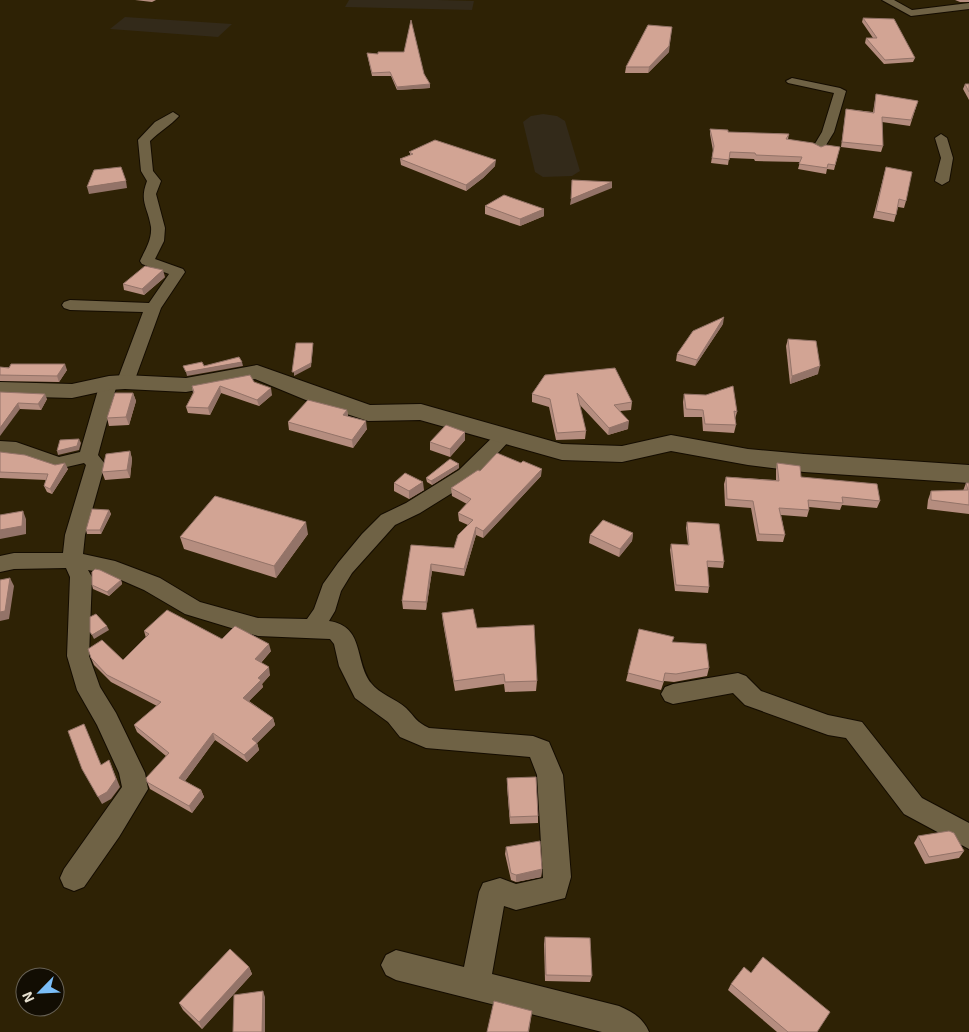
<svg xmlns="http://www.w3.org/2000/svg" width="969" height="1032" font-family="'Exo 2',sans-serif">
	<style>
		.industrial { fill: #332a1a }
		.lines { fill: none; stroke-linecap: round; stroke-linejoin: round }
		.street-casing { stroke: #140c00; stroke-width: 2 }
		.secondary-casing { stroke: #140c00; stroke-width: 2 }
		.street { fill: #6f6245; fill-rule: evenodd }
		.secondary { fill: #6f6245; fill-rule: evenodd }
		.wall { fill: #b58d7f }
		.shaded-wall { fill: #937368 }
		.building { fill: #d2a494; stroke: #937368 }
	</style>
	<rect width="100%" height="100%" fill="#2e2205"/>
	<g class="industrial">
		<path d="M349,0H438L474,1L472,10L345,7Z"/>
		<path d="M125,17L232,24L218,37L110,29Z"/>
		<path d="M543,114L557,116L565,121L580,171L572,176L543,177L535,172L523,122L531,116Z"/>
	</g>
	<g class="lines">
		<g class="street-casing">
			<g id="street">
				<path d="M882,0H894L912,10L969,3V9L911,16Z"/>
				<path d="M792,78L840,88L846,91L834,132L823,150L819,151L813,147L822,132L834,93L788,83L786,81Z"/>
				<path d="M173,112L179,116C171,125 159,132 150,141L153,171L161,181L156,194L165,228L164,241L155,259L183,269L185,272L161,308L134,382L131,386L125,387L117,384L98,455L105,464L85,535L83,554L115,561L160,578L200,602L258,618L307,619L314,609L323,584L338,563L362,534L381,515L406,503L459,470L499,431L505,429L511,431L514,435L511,439L473,480L420,513L395,525L352,573L341,591L335,611L329,621C365,626 354,661 371,683C379,694 396,699 406,708C415,717 416,722 429,728L533,736L549,742L563,775L571,877L565,898L516,910L504,906L492,974L619,1006C633,1012 643,1018 649,1032H602L396,980L386,975L381,965L386,955L396,950L464,967L479,892L483,883L500,878L516,884L543,878L537,775L530,757L426,748L400,737L388,722L355,698L339,666L334,644L330,639L258,636L185,614L144,590L105,573L88,570L92,577L89,656L100,687L116,713L145,773L148,789L119,837L84,887L74,891L64,887L60,878L64,869L122,787L119,773L97,725L77,690L67,656L70,577L66,568L14,569L0,572V556L14,553H63L65,535L86,465L84,463L58,469L14,454L0,453V441L16,442L59,457L80,452L100,383L103,379L109,378L117,381L143,312L70,310L64,308L62,305L64,302L70,300L149,303L169,274L142,264L140,261C145,250 152,240 151,227C148,207 139,202 147,181L141,171L138,140L155,122Z"/>
				<path d="M941,134L947,138L953,158L949,181L942,185L935,181L941,158L935,138Z"/>
				<path d="M738,673L746,676L761,691L828,715L862,722L922,798L969,823V849L904,814L846,738L828,735L745,705L733,693L673,704L665,701L661,694L665,687L673,684Z"/>
			</g>
		</g>
		<g class="secondary-casing">
			<path id="secondary" d="M257,365L370,405L421,404L562,444L622,446L671,435L748,449L804,454L969,465V483L804,472L748,465L671,451L622,462L562,460L420,420L368,421L359,418L313,403L255,379L186,392L125,389L109,390L72,398L0,396V382L72,384L109,376L125,375L186,378Z"/>
		</g>
		<use href="#street" class="street"/>
		<use href="#secondary" class="secondary"/>
	</g>
	<g class="wall">
		<path d="M135,0H156L152,2Z"/>
		<path d="M955,0H969V2H960Z"/>
		<path d="M863,18L915,58L913,62L884,64L865,43L866,38H873L862,22Z"/>
		<path d="M669,52L648,73H625L626,67Z"/>
		<path d="M367,53L424,74L430,88L397,90L391,76H372Z"/>
		<path d="M965,84H969V100L963,89Z"/>
		<path d="M876,94L918,101L910,126L882,122L883,146L881,152L841,147L846,109L873,112Z"/>
		<path d="M710,129L728,132L789,134L788,139L821,147H840L834,170L827,169L826,174L798,169L800,162L755,161L754,159L729,158L728,165L711,163L713,151L710,134Z"/>
		<path d="M410,152L495,166L483,178L466,191L401,165L400,159L410,155Z"/>
		<path d="M886,167L906,201L904,208L898,207L894,222L873,218Z"/>
		<path d="M485,206L544,216L520,226L485,214Z"/>
		<path d="M165,277L144,295L124,290L123,284Z"/>
		<path d="M723,324L695,366L676,361L677,354Z"/>
		<path d="M788,339L818,374L790,384L786,346Z"/>
		<path d="M0,367L67,370L59,382L0,381Z"/>
		<path d="M545,375L632,402L631,410L620,411L628,429L608,435L579,404L586,431L585,439L556,440L549,407L532,402V394Z"/>
		<path d="M254,382L272,395L259,406L221,393L210,415L188,413L186,407L193,393L192,386Z"/>
		<path d="M0,392L47,399L41,410L20,409Z"/>
		<path d="M133,393L136,401L129,425L109,426L107,418Z"/>
		<path d="M684,394L737,412L735,419L736,425L734,433L703,431L702,417H684L683,402Z"/>
		<path d="M347,410L348,416L367,429L353,448L289,430L288,422Z"/>
		<path d="M465,432V440L450,457L430,450V442Z"/>
		<path d="M130,451L132,459L130,478L105,480L102,472Z"/>
		<path d="M0,452L55,465L68,469L52,494L47,492L44,486L46,480L0,478Z"/>
		<path d="M777,463L801,477L880,501L877,508L842,505L840,510L809,507V510L807,517L781,515L785,535L783,542L757,541L751,508L725,506L724,484L726,477L776,480V470Z"/>
		<path d="M459,468L432,485L427,482L426,478Z"/>
		<path d="M480,471L541,476L483,538L476,535L464,576L432,571L426,610L403,609L402,601L411,545L454,548L468,525L459,521L458,513L467,504L452,496L451,488Z"/>
		<path d="M394,483L424,490L409,499L394,491Z"/>
		<path d="M966,483H969V514L927,509L928,500L931,491H963Z"/>
		<path d="M109,510L111,514L101,534H87L86,530Z"/>
		<path d="M687,522L724,562L723,568L707,567L709,587L708,593L675,591L670,550L671,544L688,545L686,528Z"/>
		<path d="M633,533L632,541L619,557L589,543L590,535Z"/>
		<path d="M308,534L276,578L184,549L180,537Z"/>
		<path d="M121,580L122,584L109,596L93,589L92,585Z"/>
		<path d="M442,613L477,628L537,681L536,691L505,692L504,684L455,691L443,623Z"/>
		<path d="M144,631L222,639L271,651L261,663L270,675L262,684L263,687L249,701L273,718L275,725L257,743L259,750L247,762L215,740L185,781L201,790L204,797L192,813L150,789L147,782L166,756L137,732L134,725L157,706L111,682L94,665L91,658L123,660L146,638Z"/>
		<path d="M672,642L709,668L707,676L674,682L664,681L661,690L626,681L628,673Z"/>
		<path d="M507,778L538,816V823L510,824L507,786Z"/>
		<path d="M918,836L964,851L959,858L925,864L914,843Z"/>
		<path d="M506,847L542,869L541,877L516,882L511,880L505,854Z"/>
		<path d="M545,937L592,976L590,982L545,981L544,944Z"/>
		<path d="M249,967L252,974L202,1029L183,1010L179,1003Z"/>
		<path d="M731,984L817,1032H777L728,990Z"/>
	</g>
	<g class="shaded-wall">
		<path d="M672,27L669,52L648,73L649,67Z"/>
		<path d="M430,84V88L397,90V87Z"/>
		<path d="M496,160L495,166L483,178L466,191V185Z"/>
		<path d="M126,181L127,188L89,194L87,187Z"/>
		<path d="M612,182V188L570,205L571,199Z"/>
		<path d="M544,209V216L520,226V219Z"/>
		<path d="M163,270L165,277L144,295L142,289Z"/>
		<path d="M724,317L723,324L695,366L697,360Z"/>
		<path d="M313,343V347L311,367L294,376V372Z"/>
		<path d="M242,362L243,366L187,376L186,372Z"/>
		<path d="M65,364L67,370L59,382L57,376Z"/>
		<path d="M820,366L818,374L790,384L792,376Z"/>
		<path d="M220,386L221,393L210,415L208,408Z"/>
		<path d="M271,388L272,395L259,406L257,400Z"/>
		<path d="M133,393L136,401L129,425L126,417Z"/>
		<path d="M45,394L47,399L41,410L38,404Z"/>
		<path d="M18,403L20,409L0,436V428Z"/>
		<path d="M347,410L348,418L343,415Z"/>
		<path d="M366,421L367,429L353,448L352,440Z"/>
		<path d="M629,421L628,429L608,435L609,428Z"/>
		<path d="M465,432V440L450,457V449Z"/>
		<path d="M79,439L81,443L79,450L58,455L57,451Z"/>
		<path d="M130,451L132,459L130,478L127,470Z"/>
		<path d="M65,463L68,469L52,494L50,489Z"/>
		<path d="M459,464V468L432,485L431,481Z"/>
		<path d="M542,469L541,476L483,538V531Z"/>
		<path d="M423,482L424,490L409,499V491Z"/>
		<path d="M109,510L111,514L101,534L100,530Z"/>
		<path d="M23,511L26,519V534L0,539V530Z"/>
		<path d="M306,522L308,534L276,578L274,566Z"/>
		<path d="M476,527V535L464,576V569Z"/>
		<path d="M633,533L632,541L619,557L620,549Z"/>
		<path d="M431,564L432,571L426,610V602Z"/>
		<path d="M10,578L14,586L9,619L0,621V612Z"/>
		<path d="M121,580L122,584L109,596L107,592Z"/>
		<path d="M107,626L109,630L94,639L92,635Z"/>
		<path d="M269,644L271,651L257,667L255,659Z"/>
		<path d="M269,667L270,675L262,684L263,687L245,705L243,698L258,678Z"/>
		<path d="M273,718L275,725L254,746L252,739Z"/>
		<path d="M213,733L215,740L182,785L179,778Z"/>
		<path d="M257,743L259,750L247,762L244,755Z"/>
		<path d="M109,760L120,787L111,799L102,804L98,797Z"/>
		<path d="M201,790L204,797L192,813L189,806Z"/>
		<path d="M542,869L541,877L516,882V875Z"/>
		<path d="M249,967L252,974L202,1029L199,1022Z"/>
		<path d="M263,991L265,997V1032H262Z"/>
		<path d="M532,1011L529,1032H528Z"/>
	</g>
	<g class="building">
		<path d="M863,18L894,19L915,58L885,60L866,38H877Z"/>
		<path d="M411,20L424,74L430,84L397,87L390,72L372,73L367,53L378,54V52H404Z"/>
		<path d="M648,25L672,27L669,46L649,67H626Z"/>
		<path d="M965,84H969V92Z"/>
		<path d="M876,94L918,101L911,120L882,117L883,146L842,142L846,109L874,113Z"/>
		<path d="M710,129L728,130V132L789,134L786,139L813,143L821,147L826,145L840,147L835,165L828,164L827,168L799,164L802,157L756,155L755,153L730,152L729,160L712,158L714,146Z"/>
		<path d="M435,140L496,160L483,172L466,185L400,159L413,154L409,152Z"/>
		<path d="M121,167L126,181L87,187L94,170Z"/>
		<path d="M886,167L912,172L906,201L899,199L896,215L876,211Z"/>
		<path d="M572,180L612,182L571,199Z"/>
		<path d="M504,195L544,209L520,219L485,206Z"/>
		<path d="M145,266L163,270L142,289L123,284Z"/>
		<path d="M724,317L697,360L677,354L693,331Z"/>
		<path d="M788,339L816,341L820,366L792,376Z"/>
		<path d="M296,343H313L311,363L294,372H292Z"/>
		<path d="M239,357L242,362L186,372L183,366L202,362L204,366Z"/>
		<path d="M11,364H65L57,376L0,375V367L9,368Z"/>
		<path d="M615,368L632,402L614,405L629,421L609,428L577,393L586,431L557,433L550,399L532,394L545,375Z"/>
		<path d="M250,375L254,382L271,388L257,400L220,386L208,408L186,407L194,392L192,386Z"/>
		<path d="M733,386L737,412L734,411L736,425L705,424L703,410L686,409L684,394L706,395Z"/>
		<path d="M0,392L45,394L38,404L18,403L0,428Z"/>
		<path d="M115,393H133L126,417L107,418Z"/>
		<path d="M308,400L347,410L343,415L366,421L352,440L288,422Z"/>
		<path d="M446,425L465,432L450,449L430,442Z"/>
		<path d="M79,439L77,446L57,451L60,440Z"/>
		<path d="M130,451L127,470L102,472L106,454Z"/>
		<path d="M0,452L25,455L55,465L65,463L50,489L44,486L48,474L0,472Z"/>
		<path d="M497,453L521,463L523,461L542,469L483,531L476,527L464,569L431,564L426,602L402,601L411,545L454,548L458,535L473,520L458,513L471,499L451,488L478,470L480,471Z"/>
		<path d="M450,459L459,464L431,481L426,478Z"/>
		<path d="M777,463L800,466L801,477L877,484L880,501L842,497L843,503L808,500L809,510L779,508L785,535L759,534L753,501L727,499L726,477L779,481Z"/>
		<path d="M405,473L423,482L409,491L394,483Z"/>
		<path d="M966,483H969V505L931,500V491L968,490Z"/>
		<path d="M215,496L306,522L274,566L180,537Z"/>
		<path d="M92,509L109,510L100,530H86Z"/>
		<path d="M23,511L22,526L0,530V515Z"/>
		<path d="M603,520L633,533L620,549L590,535Z"/>
		<path d="M687,522L719,524L724,562L707,561L709,587L676,585L671,544L689,545Z"/>
		<path d="M95,569L100,570L121,580L107,592L92,585V572Z"/>
		<path d="M10,578L5,611L0,612V580Z"/>
		<path d="M473,609L477,628L534,625L537,681L505,682L504,674L454,681L442,613Z"/>
		<path d="M167,610L222,639L235,626L269,644L255,659L269,667L258,678L261,680L243,698L273,718L252,739L257,743L244,755L213,733L179,778L201,790L189,806L147,782L146,778L169,753L134,725L161,702L107,675L91,658L88,649L102,640L123,660L149,634L144,631Z"/>
		<path d="M96,614L107,626L92,635L90,632V617Z"/>
		<path d="M639,629L674,637L672,642L706,644L709,668L676,674L665,673L663,682L628,673Z"/>
		<path d="M84,724L101,765L109,760L116,779L107,792L98,797L82,769L68,731Z"/>
		<path d="M536,777L538,816L510,817L507,778Z"/>
		<path d="M949,831L954,833L964,851L929,857L918,836Z"/>
		<path d="M540,841L542,869L516,875L511,873L506,847Z"/>
		<path d="M545,937L590,938L592,976L546,975Z"/>
		<path d="M230,949L249,967L199,1022L179,1003Z"/>
		<path d="M763,957L830,1012L817,1032H788L731,984L744,967L751,973Z"/>
		<path d="M263,991L262,1032H233L234,995Z"/>
		<path d="M494,1001L532,1011L528,1032H487Z"/>
	</g>
	<g transform="translate(40 992) rotate(246)"><circle r="24" fill="#120d03" stroke="#676155"/>
	<path d="M0-4L9 19L0 12L-9 19Z" fill="#7bbef8"/>
	<text y="-8" font-size="14" font-weight="bold" text-anchor="middle" fill="#e7e0d0">N</text>
	</g>
</svg>
